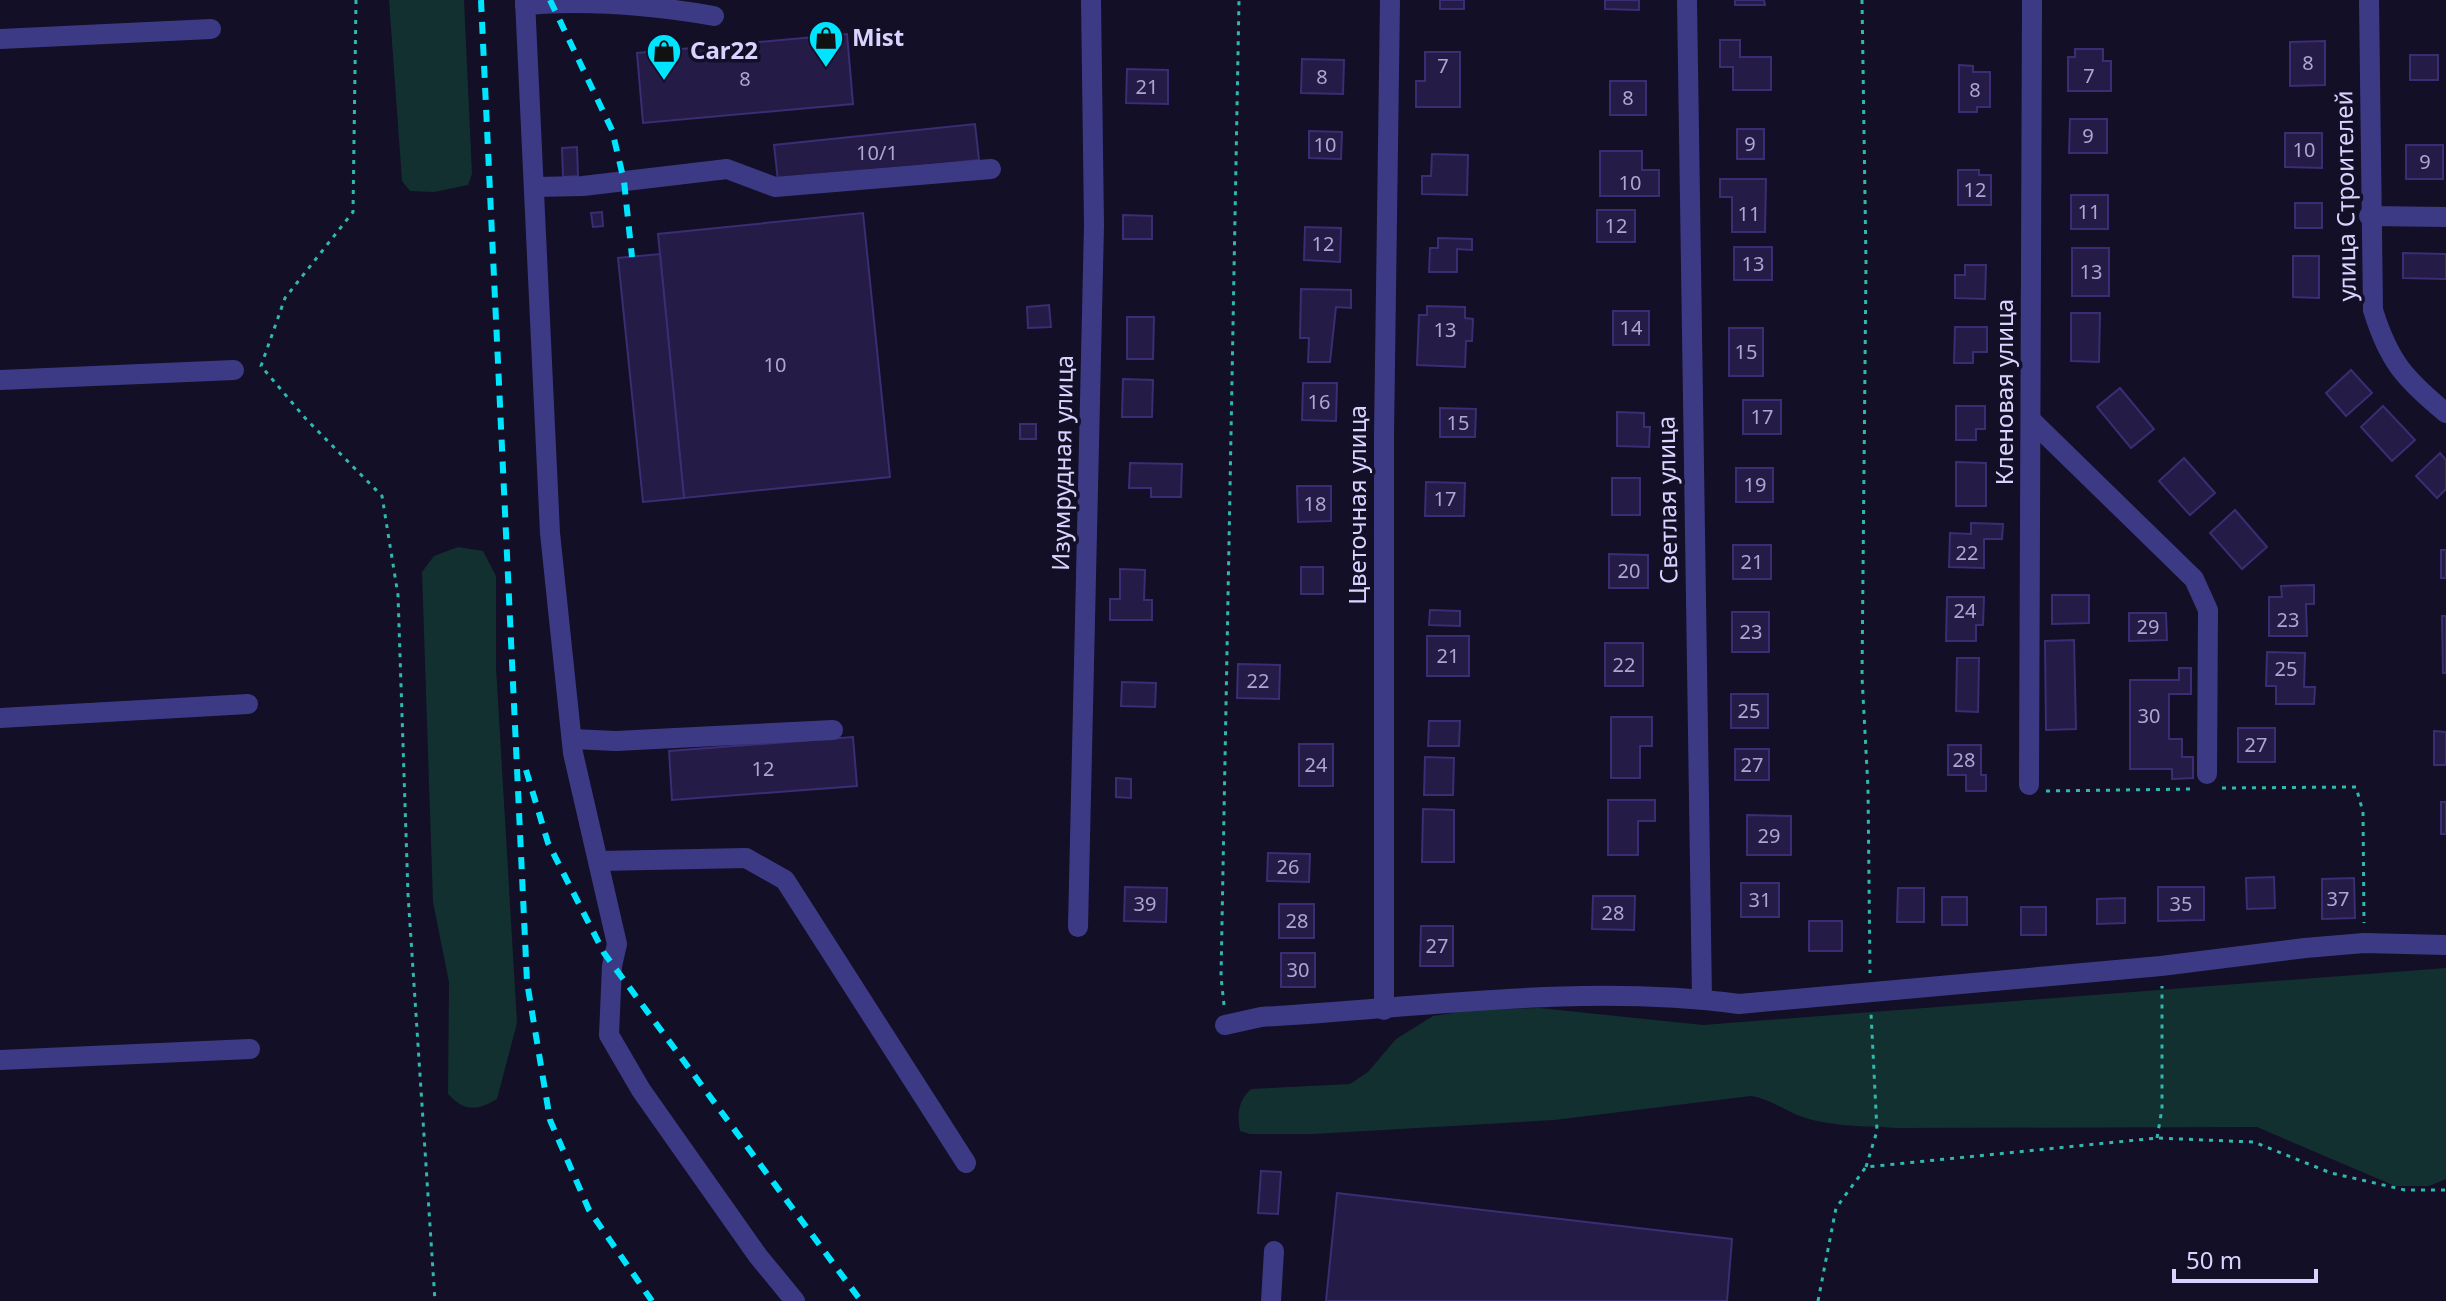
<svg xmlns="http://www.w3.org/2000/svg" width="2446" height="1301" font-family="'Noto Sans',sans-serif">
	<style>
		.green { fill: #12302f }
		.building { fill: #241b47; stroke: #3b2d73; stroke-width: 2 }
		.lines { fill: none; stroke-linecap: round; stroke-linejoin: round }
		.path { stroke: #2fb8b0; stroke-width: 3; stroke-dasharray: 4 6; stroke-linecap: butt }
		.minor { stroke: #3d3a85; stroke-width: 20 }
		.rail { stroke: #00e5ff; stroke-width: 6; stroke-dasharray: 12 10; stroke-linecap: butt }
		.labels { text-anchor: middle; stroke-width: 7; stroke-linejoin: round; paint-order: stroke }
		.number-label { font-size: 20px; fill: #aca6d1 }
		.poi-label { font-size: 24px; font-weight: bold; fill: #d9d4ff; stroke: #130f26; text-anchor: start }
		.street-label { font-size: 24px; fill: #d9d4ff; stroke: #130f26 }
	</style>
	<rect width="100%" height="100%" fill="#130f26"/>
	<g class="green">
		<path d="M389,0H464L472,174L468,185L434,192L410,191L402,181Z"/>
		<path d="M458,547L483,551L496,576V667L517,1023L497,1099C476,1111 465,1112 448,1094L449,982L433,902L422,572L434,556Z"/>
		<path d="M2446,968V1179L2429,1186H2395L2257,1127L1898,1128C1865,1126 1828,1127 1797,1115C1781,1108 1769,1099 1751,1096L1554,1120L1313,1134H1250L1240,1131C1237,1114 1238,1101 1251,1089L1350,1084L1368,1072L1396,1039L1433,1016L1474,1010L1539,1008L1703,1025Z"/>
	</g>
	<g class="building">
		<rect x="1440" y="0" width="24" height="9"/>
		<path d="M1605,0H1639V10L1605,9Z"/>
		<path d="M1735,0H1764L1765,5H1735Z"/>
		<path d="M847,34L853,104L643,123L637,53Z"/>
		<path d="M1720,40H1740V57H1771V90H1733V67H1720Z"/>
		<path d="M2325,41V85L2290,86V42Z"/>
		<path d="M2075,49H2103V61H2111V91H2068V57H2075Z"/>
		<path d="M1425,52H1460V107H1416V81H1425Z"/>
		<rect x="2410" y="55" width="28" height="25"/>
		<path d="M1302,59L1344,60L1343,94L1301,93Z"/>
		<path d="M1959,65L1973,66V72H1990V107H1977V112H1959Z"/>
		<path d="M1127,69L1168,70V104L1126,103Z"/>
		<rect x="1610" y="81" width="36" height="34"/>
		<path d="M2070,119H2107V153H2069Z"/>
		<path d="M975,124L979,160L778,181L774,145Z"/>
		<rect x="1737" y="129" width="27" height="30"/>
		<path d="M1309,131L1342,132L1341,159L1309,158Z"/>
		<path d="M2285,133H2322V168L2285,167Z"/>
		<rect x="2406" y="145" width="37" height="34"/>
		<path d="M577,147L578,176L563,177L562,148Z"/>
		<path d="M1600,151H1642V170H1659V196H1600Z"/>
		<path d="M1432,154L1468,155L1467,195L1422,194V176H1431Z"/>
		<path d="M1958,170H1979V175H1991V205H1958Z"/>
		<path d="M1720,179H1766L1765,232H1732V197H1720Z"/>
		<rect x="2071" y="195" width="37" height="34"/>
		<rect x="2295" y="203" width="27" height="25"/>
		<rect x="1597" y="210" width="38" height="32"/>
		<path d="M602,212L603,226L593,227L591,213Z"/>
		<path d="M863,213L890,477L684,498L658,234Z"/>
		<path d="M1123,215L1152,216V239H1123Z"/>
		<path d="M1305,227L1341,228L1340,262L1304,260Z"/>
		<path d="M1438,238L1472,239V250L1457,249V272H1429L1430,248H1438Z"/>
		<rect x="1734" y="247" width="38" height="33"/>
		<rect x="2072" y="248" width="37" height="48"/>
		<path d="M2403,253L2446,254V279L2403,278Z"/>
		<path d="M660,254L684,498L643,502L618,258Z"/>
		<path d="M2293,256H2319V298L2293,297Z"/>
		<path d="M1965,265H1986L1985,299L1955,298V275H1965Z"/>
		<path d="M1301,289L1351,290V308L1336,307L1330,362H1308L1309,338H1300Z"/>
		<path d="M1049,305L1051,327L1028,328L1027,307Z"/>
		<path d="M1427,306L1465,307V318L1473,319L1472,341H1466L1465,367L1417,365L1419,315H1427Z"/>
		<rect x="1613" y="311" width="36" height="34"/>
		<path d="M2071,313H2100L2099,362L2071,361Z"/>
		<path d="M1127,317H1154L1153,359H1127Z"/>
		<path d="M1955,327H1987V352H1973V363H1954Z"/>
		<rect x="1729" y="328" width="34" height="48"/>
		<path d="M2351,370L2372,393L2346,416L2326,393Z"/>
		<path d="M1123,379L1153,380L1152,417H1122Z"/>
		<path d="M1303,383H1337L1336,421L1302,420Z"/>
		<path d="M2120,388L2154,429L2131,448L2097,407Z"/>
		<rect x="1743" y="400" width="38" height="34"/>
		<path d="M1956,406H1985V429H1976V440H1956Z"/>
		<path d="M2383,406L2415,440L2392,461L2361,427Z"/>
		<path d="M1440,408L1476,409L1475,437H1440Z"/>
		<path d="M1617,412L1644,413V427H1650L1649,447L1617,446Z"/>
		<rect x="1020" y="424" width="16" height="15"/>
		<path d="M2440,453L2446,460V489L2437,498L2416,476Z"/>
		<path d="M2184,458L2215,493L2190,515L2159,481Z"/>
		<path d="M1956,462L1986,463V506H1956Z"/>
		<path d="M1130,463L1182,464L1181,497H1151V488H1129Z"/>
		<rect x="1736" y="468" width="37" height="34"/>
		<rect x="1612" y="478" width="28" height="37"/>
		<path d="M1426,482L1465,483L1464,516H1425Z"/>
		<path d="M1297,486H1331V521L1298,522Z"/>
		<path d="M2235,510L2267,547L2242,569L2210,533Z"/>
		<path d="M1971,523L2003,524L2002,539H1984V568L1949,567L1950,533L1971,534Z"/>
		<rect x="1733" y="545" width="38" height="34"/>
		<rect x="2441" y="550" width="5" height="28"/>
		<path d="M1609,554L1648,555V588H1609Z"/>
		<rect x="1301" y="567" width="22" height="27"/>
		<path d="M1120,569L1145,570L1144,600H1152V620H1110V599H1120Z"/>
		<path d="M2314,585V604H2306L2307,636H2269V597H2282L2281,586Z"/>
		<path d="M2052,595H2089V623L2052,624Z"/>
		<path d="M1947,597H1984L1983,625H1976V641H1946Z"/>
		<path d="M1430,610L1460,611V626L1429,625Z"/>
		<rect x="1732" y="612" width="37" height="40"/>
		<path d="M2129,613H2166L2167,640L2129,641Z"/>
		<path d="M2442,616H2446V673H2443Z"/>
		<rect x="1427" y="636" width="42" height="40"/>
		<path d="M2074,640L2076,729L2046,730L2045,641Z"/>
		<rect x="1605" y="643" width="38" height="43"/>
		<path d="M2267,652L2305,653L2304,687H2315L2314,704H2276V686H2266Z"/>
		<path d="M1957,658H1979L1978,712L1956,711Z"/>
		<path d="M1238,664L1280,665L1279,699L1237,698Z"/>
		<path d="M2179,668H2191V694H2169V739H2182V757H2193V778L2172,779V769H2130V680H2179Z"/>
		<path d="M1122,682L1156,683L1155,707L1121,706Z"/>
		<rect x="1731" y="694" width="37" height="34"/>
		<path d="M1611,717H1652V746H1640V778H1611Z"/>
		<path d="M1429,721H1460L1459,746H1428Z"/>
		<rect x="2238" y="728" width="37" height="34"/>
		<path d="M2434,731L2446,732V765H2434Z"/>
		<path d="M853,737L857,786L672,800L669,751Z"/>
		<rect x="1299" y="744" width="34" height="42"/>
		<path d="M1948,745H1981V775H1986V791H1966V775H1948Z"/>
		<rect x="1735" y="749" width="34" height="31"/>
		<path d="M1425,757L1454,758L1453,795H1424Z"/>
		<path d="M1116,778L1131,779V798L1116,797Z"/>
		<path d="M1608,800H1655V821H1638V855H1608Z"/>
		<rect x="2441" y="802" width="5" height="32"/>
		<path d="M1423,809L1454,810V862H1422Z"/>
		<path d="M1747,815L1791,816V855H1747Z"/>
		<path d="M1268,853L1310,854L1309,882L1267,881Z"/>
		<path d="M2274,877L2275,908L2247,909L2246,878Z"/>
		<path d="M2354,878L2355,918L2322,919V879Z"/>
		<rect x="1741" y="883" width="38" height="34"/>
		<path d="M1125,887L1167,888L1166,922L1124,921Z"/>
		<path d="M2158,887H2204V920L2158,921Z"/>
		<path d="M1898,888H1924V922H1897Z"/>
		<path d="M1593,896H1635L1634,930L1592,929Z"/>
		<rect x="1942" y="897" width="25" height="28"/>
		<path d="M2125,898V923L2097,924V899Z"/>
		<rect x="1279" y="904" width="35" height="34"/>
		<rect x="2021" y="907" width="25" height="28"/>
		<rect x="1809" y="921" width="33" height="30"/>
		<path d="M1421,926H1453V966H1420Z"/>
		<rect x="1281" y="953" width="34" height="34"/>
		<path d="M1261,1171L1281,1172L1278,1214L1258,1213Z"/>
		<path d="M1337,1193L1732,1239L1727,1301H1326Z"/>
	</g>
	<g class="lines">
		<g class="path">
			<path d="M356,0L353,212L285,298L261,366L306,419L382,496L398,595L408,894L435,1301"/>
			<path d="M1862,0L1866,263L1862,677L1868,788L1870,973"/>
			<path d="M2222,788L2356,787L2363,812L2364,923"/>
			<path d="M2046,791L2194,789"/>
			<path d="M1224,1005L1221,977L1239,0"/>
			<path d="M2157,1138L2162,1109V986"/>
			<path d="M1866,1167L1877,1131L1871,1013"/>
			<path d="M1818,1301L1836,1208L1866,1167L2157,1138L2254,1142L2331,1173L2405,1190H2446"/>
		</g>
		<g class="minor">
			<path d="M525,0L550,533L573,753L617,944L612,966L609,1035L641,1090L758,1256L795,1301"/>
			<path d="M1687,0L1702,999"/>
			<path d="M2369,0L2373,310C2389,362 2405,379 2446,413"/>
			<path d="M525,5C589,0 651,5 714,16"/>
			<path d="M0,39L211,29"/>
			<path d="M535,187L583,186L727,169L775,187L991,169"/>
			<path d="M2369,216L2446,217"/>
			<path d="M0,380L234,370"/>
			<path d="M2031,420L2194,579L2208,610L2207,774"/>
			<path d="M0,718L248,704"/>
			<path d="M572,739L616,741L833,730"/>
			<path d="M2029,785L2032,0"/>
			<path d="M600,861L746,858L785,880L966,1163"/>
			<path d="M1078,927L1094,225L1091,0"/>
			<path d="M1384,1010V435L1390,0"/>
			<path d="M1225,1025L1261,1017C1419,1008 1581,983 1739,1004L2161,966L2305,948L2364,943L2446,945"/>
			<path d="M0,1060L250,1049"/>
			<path d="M1271,1301L1274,1251"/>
		</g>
		<g class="rail">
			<path d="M481,0L527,982L550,1120L589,1210L652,1301"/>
			<path d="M550,0L612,130L624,181L632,257"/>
			<path d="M526,770L548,843L604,953L861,1301"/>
		</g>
	</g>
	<defs>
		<g id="shop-pin" transform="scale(1.8)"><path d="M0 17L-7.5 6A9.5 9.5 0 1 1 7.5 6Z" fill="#00e5ff" stroke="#130f26"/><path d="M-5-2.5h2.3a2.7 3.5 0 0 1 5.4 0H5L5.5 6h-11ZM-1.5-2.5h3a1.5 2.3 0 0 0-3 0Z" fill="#111"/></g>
	</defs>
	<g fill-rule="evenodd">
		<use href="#shop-pin" x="826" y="38"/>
		<use href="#shop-pin" x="664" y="51"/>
	</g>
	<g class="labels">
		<g class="number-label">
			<text x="2308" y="70">8</text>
			<text x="1443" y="73">7</text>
			<text x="2089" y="83">7</text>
			<text x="1322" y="84">8</text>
			<text x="745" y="86">8</text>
			<text x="1147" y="94">21</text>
			<text x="1975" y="97">8</text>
			<text x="1628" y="105">8</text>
			<text x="2088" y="143">9</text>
			<text x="1750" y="151">9</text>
			<text x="1325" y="152">10</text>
			<text x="2304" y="157">10</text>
			<text x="877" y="160">10/1</text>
			<text x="2425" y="169">9</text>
			<text x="1630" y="190">10</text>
			<text x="1975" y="197">12</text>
			<text x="2089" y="219">11</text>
			<text x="1749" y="221">11</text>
			<text x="1616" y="233">12</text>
			<text x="1323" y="251">12</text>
			<text x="1753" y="271">13</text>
			<text x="2091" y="279">13</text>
			<text x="1631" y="335">14</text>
			<text x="1445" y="337">13</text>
			<text x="1746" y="359">15</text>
			<text x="775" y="372">10</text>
			<text x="1319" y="409">16</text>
			<text x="1762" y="424">17</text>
			<text x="1458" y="430">15</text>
			<text x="1755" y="492">19</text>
			<text x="1445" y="506">17</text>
			<text x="1315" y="511">18</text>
			<text x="1967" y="560">22</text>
			<text x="1752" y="569">21</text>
			<text x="1629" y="578">20</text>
			<text x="1965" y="618">24</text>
			<text x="2288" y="627">23</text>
			<text x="2148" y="634">29</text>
			<text x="1751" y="639">23</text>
			<text x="1448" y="663">21</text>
			<text x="1624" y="672">22</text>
			<text x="2286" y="676">25</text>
			<text x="1258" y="688">22</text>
			<text x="1749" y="718">25</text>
			<text x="2149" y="723">30</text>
			<text x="2256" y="752">27</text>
			<text x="1964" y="767">28</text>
			<text x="1316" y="772">24</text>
			<text x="1752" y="772">27</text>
			<text x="763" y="776">12</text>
			<text x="1769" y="843">29</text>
			<text x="1288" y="874">26</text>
			<text x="2338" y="906">37</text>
			<text x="1760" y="907">31</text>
			<text x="1145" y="911">39</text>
			<text x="2181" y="911">35</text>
			<text x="1613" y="920">28</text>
			<text x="1297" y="928">28</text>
			<text x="1437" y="953">27</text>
			<text x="1298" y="977">30</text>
		</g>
		<g class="poi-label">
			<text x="852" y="46">Mist</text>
			<text x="690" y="59">Car22</text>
		</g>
		<g class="street-label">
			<text transform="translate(2346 196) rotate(-91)" y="8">улица Строителей</text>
			<text transform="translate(2005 392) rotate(-90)" y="8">Кленовая улица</text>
			<text transform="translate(1063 463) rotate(-89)" y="8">Изумрудная улица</text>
			<text transform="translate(1668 500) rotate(-91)" y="8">Светлая улица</text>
			<text transform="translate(1358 505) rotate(-90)" y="8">Цветочная улица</text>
		</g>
	</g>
	<path d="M2174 1269v12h142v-12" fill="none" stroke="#d9d4ff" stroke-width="4"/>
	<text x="2186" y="1269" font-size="24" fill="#d9d4ff" stroke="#130f26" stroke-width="6" paint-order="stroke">50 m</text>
</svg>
